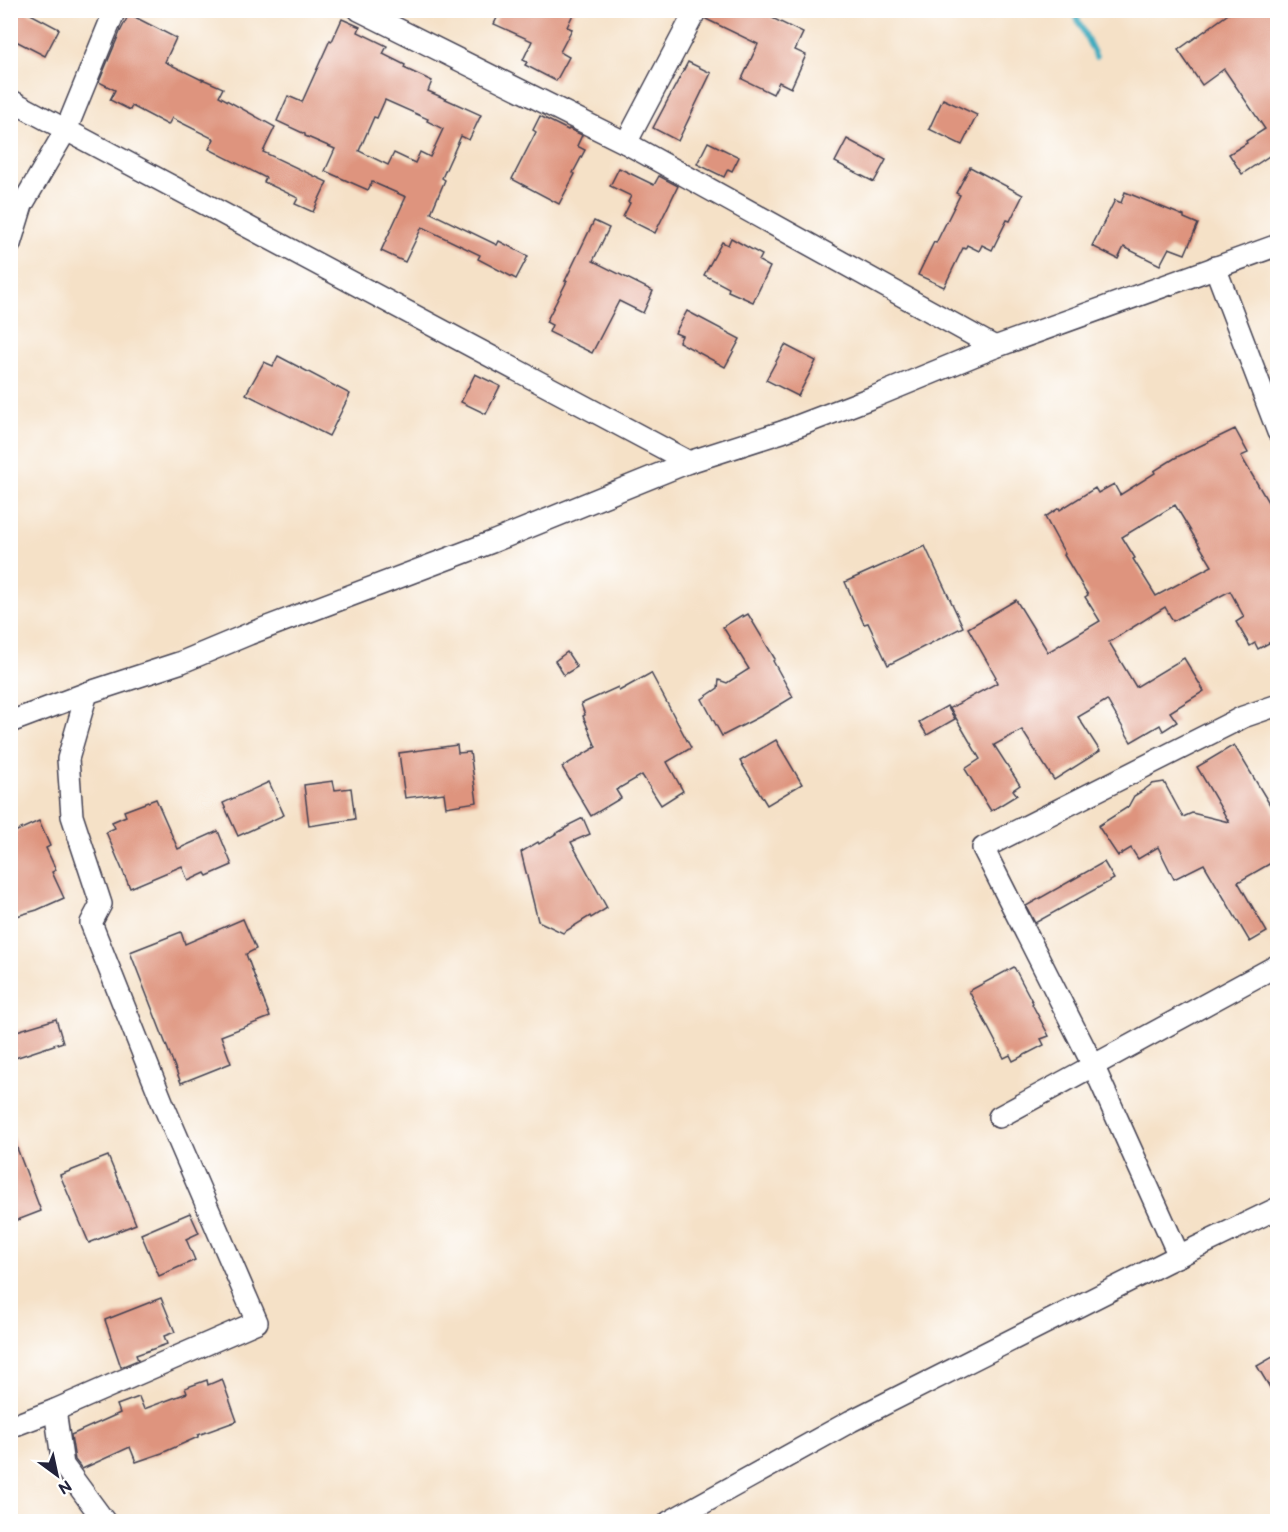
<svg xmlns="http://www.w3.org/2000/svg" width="1288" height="1532" font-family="'Balsamiq Sans',sans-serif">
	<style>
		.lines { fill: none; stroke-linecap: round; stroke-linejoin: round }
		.stream { stroke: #40acbf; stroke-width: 6 }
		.building { fill: #de947e; fill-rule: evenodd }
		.street-casing { stroke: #423f50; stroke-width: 24 }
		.street { stroke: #fff; stroke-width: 21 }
	</style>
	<rect width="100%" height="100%" fill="#fff"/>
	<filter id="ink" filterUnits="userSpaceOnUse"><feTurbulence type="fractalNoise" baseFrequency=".0167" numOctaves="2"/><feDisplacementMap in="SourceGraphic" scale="12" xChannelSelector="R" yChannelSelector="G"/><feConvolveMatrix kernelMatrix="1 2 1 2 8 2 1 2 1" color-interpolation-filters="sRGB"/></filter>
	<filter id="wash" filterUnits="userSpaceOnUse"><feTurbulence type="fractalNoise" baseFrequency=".008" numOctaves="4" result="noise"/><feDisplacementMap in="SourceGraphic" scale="24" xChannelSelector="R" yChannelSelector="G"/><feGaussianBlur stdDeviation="1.35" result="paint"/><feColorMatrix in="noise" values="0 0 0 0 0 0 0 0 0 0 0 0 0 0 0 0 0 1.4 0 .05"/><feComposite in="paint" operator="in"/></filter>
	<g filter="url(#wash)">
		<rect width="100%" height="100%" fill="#f5e1c7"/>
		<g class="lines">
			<path class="stream" d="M1073,10L1096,57"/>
		</g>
		<g id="blocks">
			<g class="building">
				<path d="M10,10H23L59,29L45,56L10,38Z"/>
				<path d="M501,10H575L567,27L572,29L560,52L569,57L556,81L525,65L527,62L523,60L532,41L494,24Z"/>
				<path d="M709,10H773L770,17L803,33L795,50L806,55L791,88L779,82L773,94L742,79L758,44L706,19Z"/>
				<path d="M1234,10H1278V150L1242,174L1229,154L1247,143L1246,141L1265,129L1224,69L1202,85L1178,50Z"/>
				<path d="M129,14L176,38L165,62L202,80V79L207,81L223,88L219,96L275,127L263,152L327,182L313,212L295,204L298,198L264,182L266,178L209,149L214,139L172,118L168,125L132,106L130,110L110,100L115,90L99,82L120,32Z"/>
				<path d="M342,19L360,27L358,32L387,46L383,54L405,65L404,68L432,81L428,91L481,115L469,140L461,136L442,178L445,180L431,213L497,245L499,241L528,256L516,279L478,259L480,255L422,227L405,262L381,251L406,197L372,182L368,190L325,171L335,149L305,136V134L277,121L288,96L302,102L330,40L332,41ZM385,100L428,119L427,121L443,129L430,157L420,152L415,163L394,153L388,165L359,151L374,117L377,118Z"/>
				<path d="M688,62L711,73L678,141L653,128Z"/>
				<path d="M943,99L977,115L962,145L929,129Z"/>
				<path d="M540,116L568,130L569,129L582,135L577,146L585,150L573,173L575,174L559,204L512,179L536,132L533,130Z"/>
				<path d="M847,139L886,160L874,182L835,162Z"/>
				<path d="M708,142L739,157L732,171L728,169L724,177L697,164Z"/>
				<path d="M970,167L1023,195L1010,221L1007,220L992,250L982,245L979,251L967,245L965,249L963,248L944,287L918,275L934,242L936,243L960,195L956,193Z"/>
				<path d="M619,168L654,185L659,176L678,186L655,233L623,217L630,203L628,202L631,196L610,186Z"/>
				<path d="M1125,192L1184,216V218L1198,224L1185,254L1169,248L1160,265L1124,247L1118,259L1092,246L1115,200L1121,203Z"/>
				<path d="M594,221L609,228L593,261L653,291L643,313L619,301L592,353L549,332L552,325L546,322L567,281H565Z"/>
				<path d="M731,238L762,255L759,261L770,267L753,302L728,291L729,288L704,275L722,242L728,245Z"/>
				<path d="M687,311L740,339L725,367L679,342L682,336L675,333Z"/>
				<path d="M785,345L816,361L798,396L766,380Z"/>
				<path d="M278,356L350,394L329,436L246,394L264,362L273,366Z"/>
				<path d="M475,374L500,386L486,414L461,402Z"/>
				<path d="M1235,429L1248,453L1241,456L1278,519V638L1258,649L1255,643L1250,646L1236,622L1244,617L1230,591L1173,621L1165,607L1109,642L1136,687L1184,658L1204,691L1170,712L1177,722L1163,731L1160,725L1131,742L1107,700L1078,717L1100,751L1054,780L1022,730L994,745L1020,785L1013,790L1017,795L991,811L965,769L980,759L950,708L997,683L995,678L996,677L968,628L1016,600L1048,652L1100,621L1085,597L1088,595L1064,555L1065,554L1045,517L1059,508L1060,510L1095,488L1098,493L1114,484L1120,495L1155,473L1154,471L1175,458ZM1175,505L1212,566L1156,596L1133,559L1135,558L1122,537Z"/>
				<path d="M925,546L963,627L888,665L868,623L864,624L845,582Z"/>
				<path d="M748,614L775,659L773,661L793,697L763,715L722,736L702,699L718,688L719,680L727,683L749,669L723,627L742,615L743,617Z"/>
				<path d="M567,652L577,667L564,675L555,661Z"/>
				<path d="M651,673L691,748L667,762L683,791L661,805L642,775L616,790L621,798L591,816L562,767L596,747L583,716L585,715L581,704L618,687L619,691Z"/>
				<path d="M947,706L955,719L927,735L919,722Z"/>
				<path d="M776,740L802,784L767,805L740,761Z"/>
				<path d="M457,745L458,753L470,752L477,802L446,807L444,793L405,798L399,753Z"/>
				<path d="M1234,745L1278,818V859L1238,882L1267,932L1250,942L1204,864L1174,879L1158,847L1138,859L1131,848L1118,856L1098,826L1128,807L1134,796L1144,790L1152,784L1164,782L1183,817L1192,813L1229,822L1197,767Z"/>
				<path d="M333,781L335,790L351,788L355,819L309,826L304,785Z"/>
				<path d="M269,782L284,815L238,836L223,803Z"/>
				<path d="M156,799L178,849L218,831L232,865L207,876L205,873L188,881L182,866L130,888L106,832L115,828L112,822L126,816L124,811Z"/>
				<path d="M583,818L590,834L571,842L607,908L591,918L590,916L563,933L538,921L521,852L538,842L539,844L569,826V825Z"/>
				<path d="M39,821L50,846L46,848L56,870L52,872L64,898L37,910L10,918V834Z"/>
				<path d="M1104,862L1114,879L1035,923L1026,906Z"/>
				<path d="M243,919L256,949L246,954L270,1017L221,1036L231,1063L181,1083L130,952L181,932L185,944Z"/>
				<path d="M1014,967L1033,1003L1032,1004L1049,1036L1041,1039L1044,1045L1013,1061L1010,1055L1004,1058L969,991Z"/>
				<path d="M56,1019L63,1042L15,1058L10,1044V1033Z"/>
				<path d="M10,1135H12L41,1211L10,1223Z"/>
				<path d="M108,1156L136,1224L89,1243L60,1175Z"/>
				<path d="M190,1213L199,1233L186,1239L195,1260L159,1276L141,1234Z"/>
				<path d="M161,1298L175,1332L164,1336L167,1344L136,1355L138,1360L121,1367L105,1320Z"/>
				<path d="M1278,1354V1401L1257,1366Z"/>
				<path d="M222,1379L237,1421L198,1435V1437L162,1453L136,1462L130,1447L82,1469L75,1460L71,1435L120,1413L117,1405L139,1397L144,1409L187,1393L185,1388L207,1380L208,1385Z"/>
			</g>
		</g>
	</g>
	<g filter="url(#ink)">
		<use href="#blocks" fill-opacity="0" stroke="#423f50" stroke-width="1.5"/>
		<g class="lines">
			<g class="street-casing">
				<g id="street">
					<path d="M359,10L626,143L995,347"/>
					<path d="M10,100L689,462"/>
					<path d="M626,143L696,10"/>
					<path d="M10,244L22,205L66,130L115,10"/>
					<path d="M1215,267L1278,432"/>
					<path d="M87,693L68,759L72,816L101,904L91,923L163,1104L257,1322L55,1410L63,1465L105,1522"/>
					<path d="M10,722L87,693L182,662L249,634L492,542L689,462L782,432L876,396L995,347L1278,245"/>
					<path d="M999,1117L1278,965"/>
					<path d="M1179,1256L1093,1065L983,848L1243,717L1278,705"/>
					<path d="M10,1427L55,1410"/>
					<path d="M669,1522L851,1421L1166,1262L1278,1208"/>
				</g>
			</g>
			<use href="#street" class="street"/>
		</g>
	</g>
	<rect width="1288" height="1532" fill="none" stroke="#fff" stroke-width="36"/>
	<g transform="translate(57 1475) rotate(147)" stroke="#ffffff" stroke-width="4.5" paint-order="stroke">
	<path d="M0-4.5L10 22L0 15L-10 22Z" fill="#22223b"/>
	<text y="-9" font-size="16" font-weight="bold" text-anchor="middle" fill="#22223b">N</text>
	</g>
</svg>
